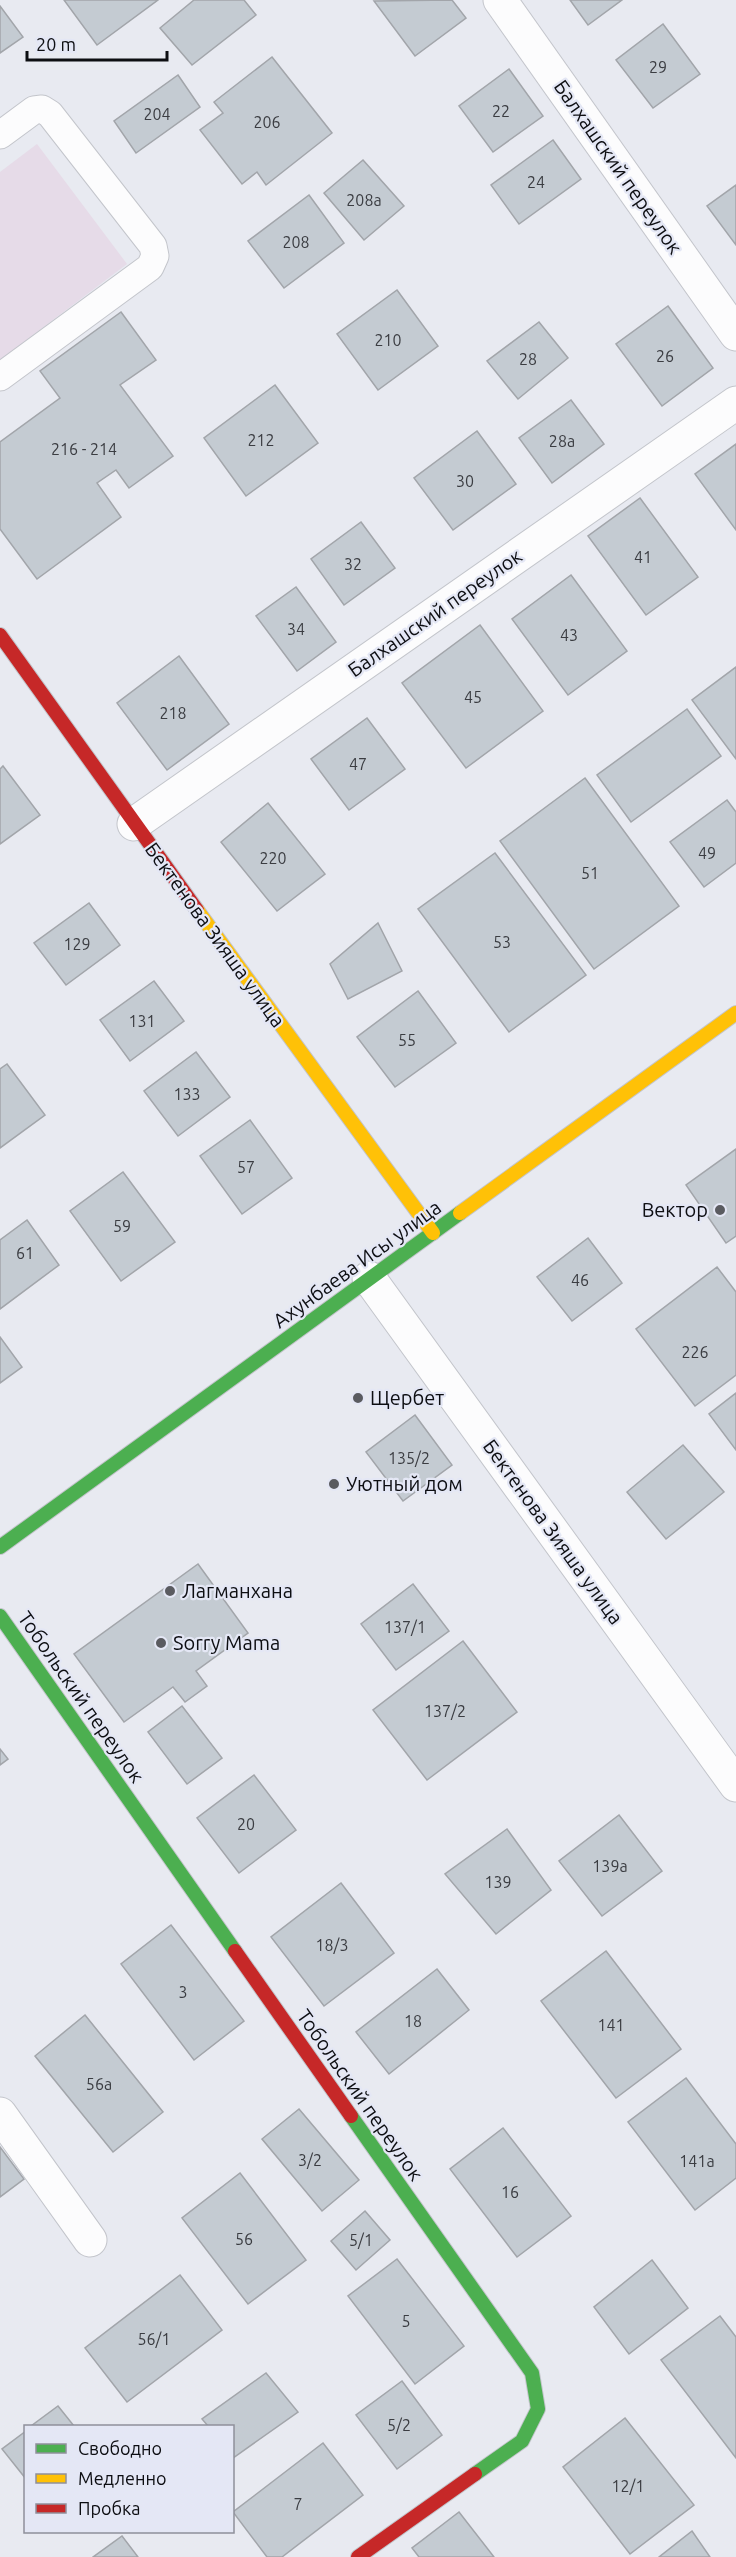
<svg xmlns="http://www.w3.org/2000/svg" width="736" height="2557" font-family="Ubuntu,sans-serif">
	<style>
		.green { fill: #e6dbe8 }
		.building { fill: #c4cbd2; stroke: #a2a5aa; stroke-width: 1.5 }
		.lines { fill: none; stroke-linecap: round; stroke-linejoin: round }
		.lane-casing { stroke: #c3c5cb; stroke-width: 29 }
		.street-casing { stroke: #c3c5cb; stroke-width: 35 }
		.fast-casing { stroke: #c3c5cb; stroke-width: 16 }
		.slow-casing { stroke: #c3c5cb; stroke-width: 16 }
		.jam-casing { stroke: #c3c5cb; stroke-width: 16 }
		.lane { stroke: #fcfcfd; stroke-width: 27 }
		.street { stroke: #fcfcfd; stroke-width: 33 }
		.fast { stroke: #4caf50; stroke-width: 14 }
		.slow { stroke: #ffc107; stroke-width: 14 }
		.jam { stroke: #c62828; stroke-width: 14 }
		.poi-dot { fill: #5a5b60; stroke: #e4e7f5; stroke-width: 2 }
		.labels { text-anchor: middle; stroke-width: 4.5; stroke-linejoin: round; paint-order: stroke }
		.number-label { font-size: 16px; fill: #3b3d42 }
		.street-label { font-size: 20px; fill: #0d0e12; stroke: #e4e7f5 }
		.poi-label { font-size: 20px; fill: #0d0e12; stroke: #e4e7f5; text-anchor: start }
	</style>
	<rect width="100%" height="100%" fill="#e8eaf1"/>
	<path class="green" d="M37,144L127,264L0,360V172Z"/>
	<g class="building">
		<path d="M64,0H158L97,45Z"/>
		<path d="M194,0H244L256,15L192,65L160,28Z"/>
		<path d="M452,0L466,18L415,56L374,1Z"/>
		<path d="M570,0H622L588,25Z"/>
		<path d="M0,6L23,37L0,53Z"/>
		<path d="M663,24L700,74L653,108L616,60Z"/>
		<path d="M272,57L332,133L266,185L257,172L242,184L200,130L223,113L214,102Z"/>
		<path d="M509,69L543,116L493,152L459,106Z"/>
		<path d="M178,75L200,107L136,153L114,121Z"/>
		<path d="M553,140L581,179L519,224L491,185Z"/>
		<path d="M363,160L404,206L364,240L324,193Z"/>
		<path d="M736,185V245L707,206Z"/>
		<path d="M309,195L344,243L284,288L248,241Z"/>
		<path d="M397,290L438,346L378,390L337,334Z"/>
		<path d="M668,306L713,368L662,406L616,344Z"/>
		<path d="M121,312L156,360L120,385L173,456L129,488L116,470L97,483L121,517L37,579L0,529V442L60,398L40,371Z"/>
		<path d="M539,322L568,358L518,399L487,361Z"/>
		<path d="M275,385L318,443L246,496L204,438Z"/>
		<path d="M571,400L604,444L552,483L519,438Z"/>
		<path d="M477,431L516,484L453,530L414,478Z"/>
		<path d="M736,444V530L695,474Z"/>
		<path d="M640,498L698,577L646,615L588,536Z"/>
		<path d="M361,522L395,568L344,605L311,559Z"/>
		<path d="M571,575L627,651L568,695L512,619Z"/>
		<path d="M296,587L336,642L297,671L256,616Z"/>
		<path d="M480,625L543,711L466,768L402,683Z"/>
		<path d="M179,656L229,724L167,770L117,703Z"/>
		<path d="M736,667V759L692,700Z"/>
		<path d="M687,709L721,756L631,822L597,775Z"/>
		<path d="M367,718L405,769L349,810L311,759Z"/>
		<path d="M3,766L40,815L0,844V769Z"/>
		<path d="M585,778L679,906L594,969L500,841Z"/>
		<path d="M727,800L736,812V863L704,887L670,842Z"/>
		<path d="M268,803L325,874L277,911L221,842Z"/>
		<path d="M495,853L586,975L509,1032L418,909Z"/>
		<path d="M89,903L120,945L66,985L34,943Z"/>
		<path d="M378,923L402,971L348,999L330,964Z"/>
		<path d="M154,981L184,1021L130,1061L100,1020Z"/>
		<path d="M418,991L456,1043L395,1087L357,1037Z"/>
		<path d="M196,1052L230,1097L178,1136L144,1091Z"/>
		<path d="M7,1064L45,1115L0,1148V1069Z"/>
		<path d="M250,1120L292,1178L242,1214L200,1156Z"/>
		<path d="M736,1149V1236L726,1243L686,1185Z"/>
		<path d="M123,1172L175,1242L121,1281L70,1211Z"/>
		<path d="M27,1220L59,1265L0,1309V1240Z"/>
		<path d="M588,1238L622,1283L572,1321L537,1277Z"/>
		<path d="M717,1267L736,1292V1375L695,1406L636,1329Z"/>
		<path d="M0,1337L22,1367L0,1383Z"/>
		<path d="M736,1393V1450L709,1414Z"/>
		<path d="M415,1415L452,1465L403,1501L366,1452Z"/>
		<path d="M683,1445L724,1492L666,1539L627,1492Z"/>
		<path d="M198,1564L248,1633L196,1671L207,1686L185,1702L173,1687L124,1722L74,1654Z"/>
		<path d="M413,1584L449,1631L396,1670L361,1624Z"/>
		<path d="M463,1641L517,1712L427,1780L373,1710Z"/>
		<path d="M182,1706L222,1758L187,1784L148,1732Z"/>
		<path d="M0,1749L8,1759L0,1765Z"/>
		<path d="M254,1775L296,1830L239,1873L197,1818Z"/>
		<path d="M619,1815L662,1871L602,1916L559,1861Z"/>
		<path d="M507,1829L551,1890L496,1934L445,1874Z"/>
		<path d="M341,1883L394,1953L324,2006L271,1937Z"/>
		<path d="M171,1925L244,2021L194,2060L121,1964Z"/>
		<path d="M606,1951L681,2049L616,2098L541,2001Z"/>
		<path d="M437,1969L469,2010L389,2074L356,2032Z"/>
		<path d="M85,2015L163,2112L113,2152L35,2056Z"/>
		<path d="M686,2078L736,2144V2178L695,2210L628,2122Z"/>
		<path d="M299,2109L359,2180L322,2211L262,2139Z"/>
		<path d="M503,2128L571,2216L517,2257L450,2169Z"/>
		<path d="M0,2147L24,2179L0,2197Z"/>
		<path d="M240,2173L306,2260L248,2304L182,2218Z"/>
		<path d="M365,2211L390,2240L356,2270L331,2241Z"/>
		<path d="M397,2259L464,2346L415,2384L348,2296Z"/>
		<path d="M652,2260L688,2308L629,2354L594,2307Z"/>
		<path d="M180,2275L222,2330L127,2402L85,2348Z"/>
		<path d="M720,2316L736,2337V2458L661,2360Z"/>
		<path d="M266,2373L298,2412L233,2458L232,2426H208L202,2419Z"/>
		<path d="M402,2381L442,2435L397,2469L356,2415Z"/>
		<path d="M58,2406L74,2426H31Z"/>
		<path d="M625,2418L694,2505L630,2554L563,2467Z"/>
		<path d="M26,2431V2479L2,2449Z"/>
		<path d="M323,2443L363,2495L282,2557H267L233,2512Z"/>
		<path d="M459,2512L494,2557H419L412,2548Z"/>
		<path d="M692,2531L710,2557H659Z"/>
		<path d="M122,2536L138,2557H93Z"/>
	</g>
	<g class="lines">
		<g class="lane-casing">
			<path id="lane" d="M0,135L34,110L42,109L50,114L153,246L155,256L150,267L0,377"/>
		</g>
		<g class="street-casing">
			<g id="street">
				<path d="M500,0L736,334"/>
				<path d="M134,824L736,403"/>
				<path d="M369,1278L736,1785"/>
				<path d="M0,2114L90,2240"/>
			</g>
		</g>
		<g class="fast-casing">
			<g id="fast">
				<path d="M0,1547L460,1213"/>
				<path d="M0,1616L235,1951"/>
				<path d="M351,2116L532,2373L538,2409L522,2441L475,2474"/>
			</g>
		</g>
		<g class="slow-casing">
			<g id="slow">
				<path d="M197,910L433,1233"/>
				<path d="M460,1213L736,1013"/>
			</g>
		</g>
		<g class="jam-casing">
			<g id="jam">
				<path d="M0,635L197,910"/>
				<path d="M235,1951L351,2116"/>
				<path d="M358,2557L475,2474"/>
			</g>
		</g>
		<use href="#lane" class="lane"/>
		<use href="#street" class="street"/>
		<use href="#fast" class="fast"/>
		<use href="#slow" class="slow"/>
		<use href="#jam" class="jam"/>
	</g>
	<g class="poi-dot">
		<circle cx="720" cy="1210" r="6"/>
		<circle cx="358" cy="1398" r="6"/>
		<circle cx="334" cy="1484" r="6"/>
		<circle cx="170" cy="1591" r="6"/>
		<circle cx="161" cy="1643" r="6"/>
	</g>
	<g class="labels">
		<g class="number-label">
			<text x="658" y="73">29</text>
			<text x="501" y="117">22</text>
			<text x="157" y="120">204</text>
			<text x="267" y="128">206</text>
			<text x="536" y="188">24</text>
			<text x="364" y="206">208а</text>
			<text x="296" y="248">208</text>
			<text x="388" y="346">210</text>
			<text x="665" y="362">26</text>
			<text x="528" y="365">28</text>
			<text x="261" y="446">212</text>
			<text x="562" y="447">28а</text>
			<text x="84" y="455">216 - 214</text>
			<text x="465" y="487">30</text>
			<text x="643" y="563">41</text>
			<text x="353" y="570">32</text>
			<text x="296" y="635">34</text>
			<text x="569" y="641">43</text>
			<text x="473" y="703">45</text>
			<text x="173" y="719">218</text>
			<text x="358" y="770">47</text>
			<text x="707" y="859">49</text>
			<text x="273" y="864">220</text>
			<text x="590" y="879">51</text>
			<text x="502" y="948">53</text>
			<text x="77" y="950">129</text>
			<text x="142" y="1027">131</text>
			<text x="407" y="1046">55</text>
			<text x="187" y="1100">133</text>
			<text x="246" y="1173">57</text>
			<text x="122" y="1232">59</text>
			<text x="25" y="1259">61</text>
			<text x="580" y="1286">46</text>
			<text x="695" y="1358">226</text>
			<text x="409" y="1464">135/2</text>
			<text x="405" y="1633">137/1</text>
			<text x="445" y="1717">137/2</text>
			<text x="246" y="1830">20</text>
			<text x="610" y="1872">139а</text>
			<text x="498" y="1888">139</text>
			<text x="332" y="1951">18/3</text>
			<text x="183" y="1998">3</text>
			<text x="413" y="2027">18</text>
			<text x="611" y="2031">141</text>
			<text x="99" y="2090">56а</text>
			<text x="310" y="2166">3/2</text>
			<text x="697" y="2167">141а</text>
			<text x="510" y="2198">16</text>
			<text x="244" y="2245">56</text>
			<text x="361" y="2246">5/1</text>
			<text x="406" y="2327">5</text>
			<text x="154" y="2345">56/1</text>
			<text x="399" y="2431">5/2</text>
			<text x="628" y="2492">12/1</text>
			<text x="298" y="2510">7</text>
		</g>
		<g class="street-label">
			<text transform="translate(618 167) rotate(55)" y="7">Балхашский переулок</text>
			<text transform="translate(435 613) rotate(-35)" y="7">Балхашский переулок</text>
			<text transform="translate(215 935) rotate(54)" y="7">Бектенова Зияша улица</text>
			<text transform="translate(357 1264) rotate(-36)" y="7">Ахунбаева Исы улица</text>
			<text transform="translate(553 1532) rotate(54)" y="7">Бектенова Зияша улица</text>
			<text transform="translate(81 1697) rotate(55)" y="7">Тобольский переулок</text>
			<text transform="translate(360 2095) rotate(55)" y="7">Тобольский переулок</text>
		</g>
		<g class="poi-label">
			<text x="708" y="1217" text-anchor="end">Вектор</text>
			<text x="370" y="1405">Щербет</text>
			<text x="346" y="1491">Уютный дом</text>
			<text x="182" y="1598">Лагманхана</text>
			<text x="173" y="1650">Sorry Mama</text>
		</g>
	</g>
	<rect x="24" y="2425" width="210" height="108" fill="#e4e7f5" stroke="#8e909a" stroke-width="1.5"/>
	<rect x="36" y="2444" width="30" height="9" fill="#4caf50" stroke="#8e909a" stroke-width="1.5"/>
	<text x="78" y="2455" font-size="18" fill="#0d0e12">Свободно</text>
	<rect x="36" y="2474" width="30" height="9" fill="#ffc107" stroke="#8e909a" stroke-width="1.5"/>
	<text x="78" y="2485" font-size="18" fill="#0d0e12">Медленно</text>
	<rect x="36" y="2504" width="30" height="9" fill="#c62828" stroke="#8e909a" stroke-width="1.5"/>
	<text x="78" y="2515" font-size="18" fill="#0d0e12">Пробка</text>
	<path d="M27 51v9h140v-9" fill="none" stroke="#0d0e12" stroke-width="3"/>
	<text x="36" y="51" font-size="18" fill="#0d0e12" stroke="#e4e7f5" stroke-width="4.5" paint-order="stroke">20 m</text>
</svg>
